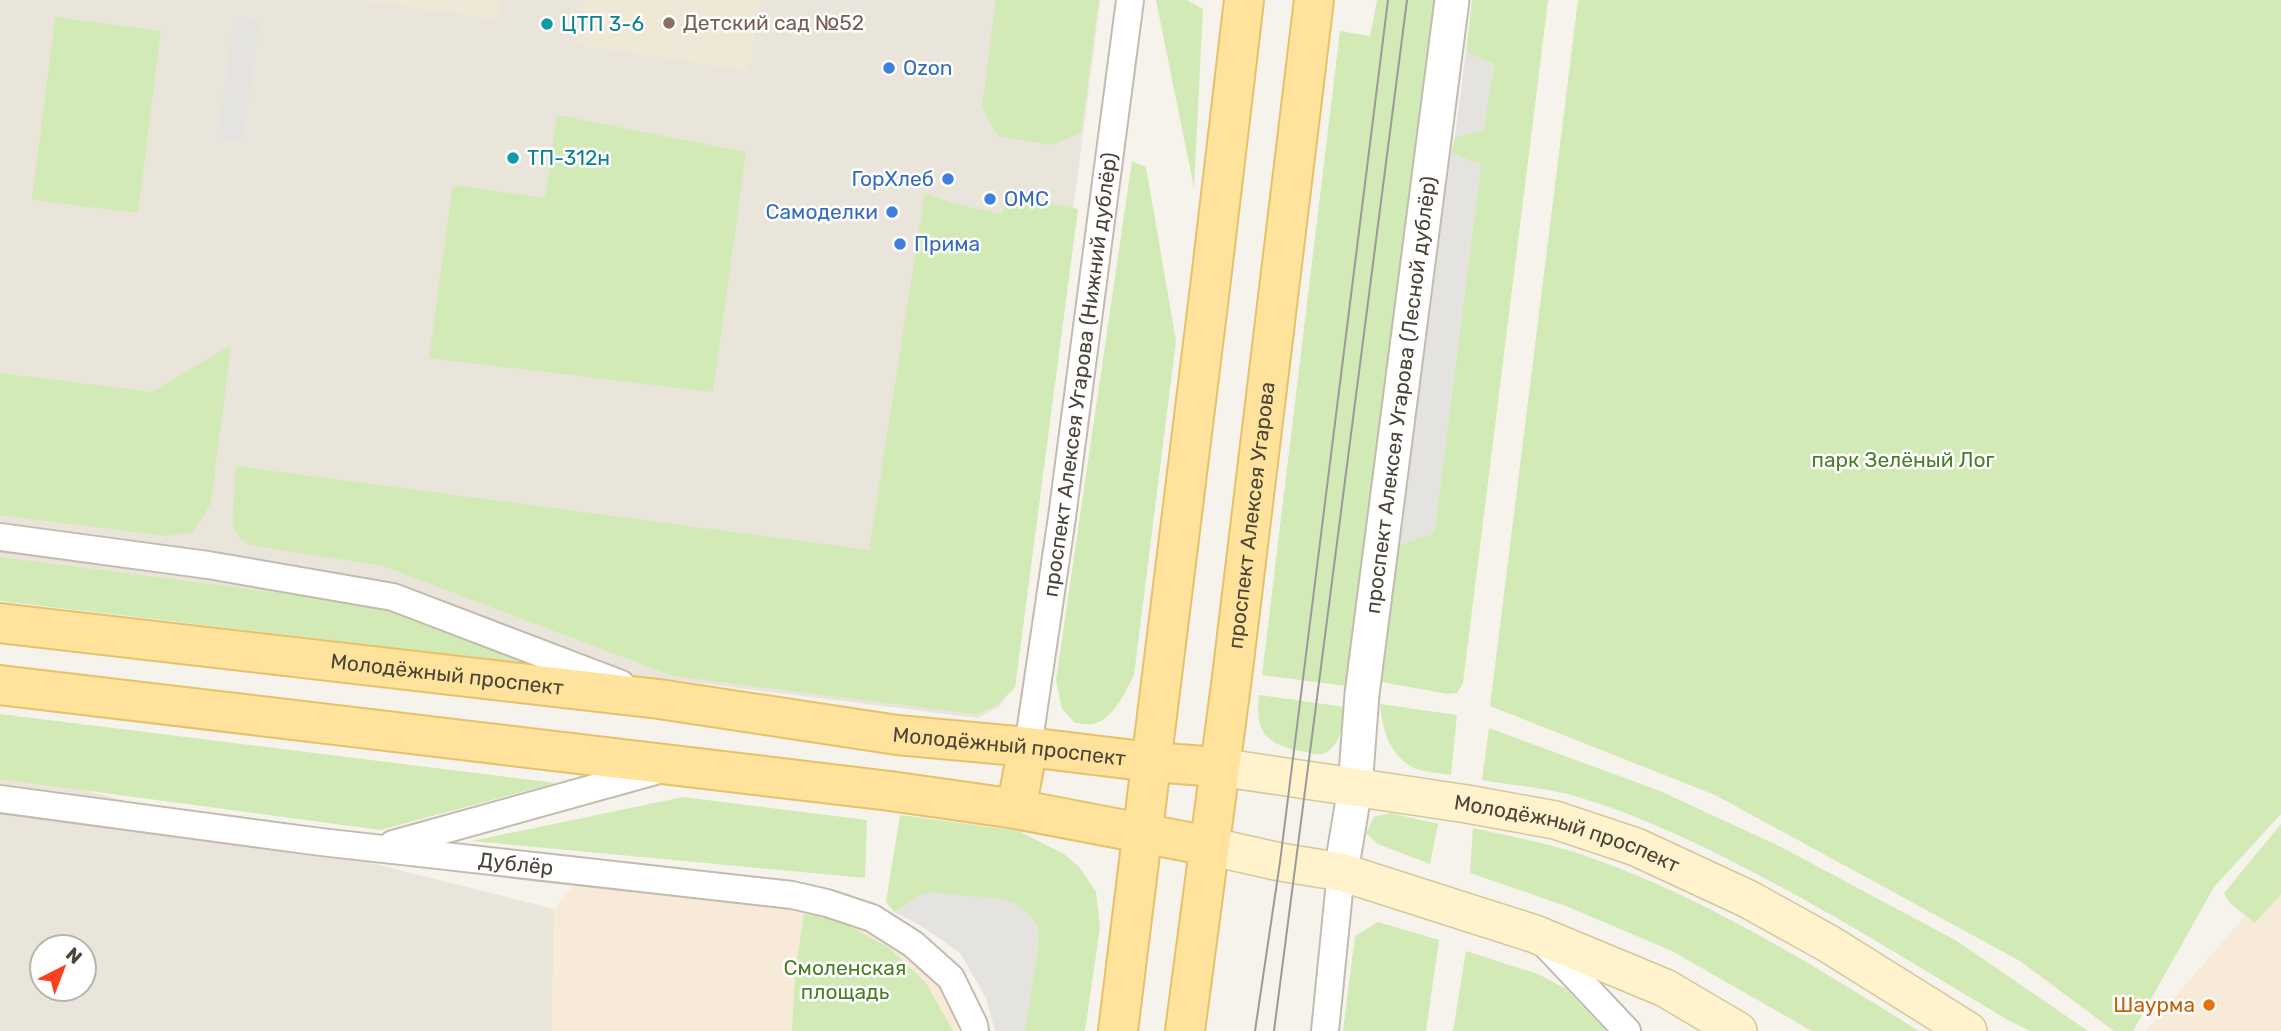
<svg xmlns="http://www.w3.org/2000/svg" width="2281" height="1031" font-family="Rubik,sans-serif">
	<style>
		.residential { fill: #eae5da; fill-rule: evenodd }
		.commercial { fill: #f7ead8 }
		.education { fill: #efe8d6 }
		.green { fill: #d2eab5 }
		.parking { fill: #e5e3e0 }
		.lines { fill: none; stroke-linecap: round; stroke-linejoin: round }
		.minor-casing { stroke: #c2bbae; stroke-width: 30 }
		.tertiary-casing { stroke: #c2bbae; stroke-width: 37 }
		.secondary-casing { stroke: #d6c79b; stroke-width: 40 }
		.primary-casing { stroke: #e6c16a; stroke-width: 42 }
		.minor { stroke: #fff; stroke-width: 26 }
		.tertiary { stroke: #fff; stroke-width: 33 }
		.secondary { stroke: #fff3cd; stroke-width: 37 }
		.primary { stroke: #ffe39c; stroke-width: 38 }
		.tram { stroke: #9a9a9a; stroke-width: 2 }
		.education-dot { fill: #8d6e63; stroke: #fff; stroke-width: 2.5 }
		.culture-dot { fill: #0f9aa8; stroke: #fff; stroke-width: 2.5 }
		.shop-dot { fill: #3f7fe0; stroke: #fff; stroke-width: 2.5 }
		.food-dot { fill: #e8710a; stroke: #fff; stroke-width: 2.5 }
		.labels { text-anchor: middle; stroke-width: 5; stroke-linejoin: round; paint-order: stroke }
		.education-label { font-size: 21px; fill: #785e54; stroke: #fff; text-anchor: start }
		.culture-label { font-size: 21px; fill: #0d838f; stroke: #fff; text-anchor: start }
		.shop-label { font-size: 21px; fill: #366cbe; stroke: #fff; text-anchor: start }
		.street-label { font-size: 21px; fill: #4b4439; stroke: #fff }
		.park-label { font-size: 21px; fill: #4a7f2a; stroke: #fff }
		.food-label { font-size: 21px; fill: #c56008; stroke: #fff; text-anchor: end }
	</style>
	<rect width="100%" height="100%" fill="#f6f3ec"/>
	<g class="residential">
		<path d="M0,0H1100L1013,686L1000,706L978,718L0,596Z"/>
		<path d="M0,769L554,909L552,1031H0ZM42,947H84V989H42Z"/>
	</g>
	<g class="commercial">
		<path d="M2281,874V1031H2146Z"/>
		<path d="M578,880L810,906L882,933L938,982L959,1031H552L554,909Z"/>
	</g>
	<g class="education">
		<path d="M360,0H501L498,20Z"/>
		<path d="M585,0H760L749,71L577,45Z"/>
	</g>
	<g class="green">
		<path d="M996,0H1099L1081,132L1053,145L998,136L982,107Z"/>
		<path d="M1156,0H1187L1203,9L1194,188Z"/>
		<path d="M1377,0H1436L1346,686L1262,675L1340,31L1370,36Z"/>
		<path d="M1472,0H1548L1463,683L1457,693L1448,694L1382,682L1399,545L1434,533L1481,165L1451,153L1455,137L1483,130L1494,64L1466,52Z"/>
		<path d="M1578,0H2281V814L2214,887L2133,1031H2114L2020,961L1715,795L1490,706Z"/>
		<path d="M55,17L161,31L138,213L32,200Z"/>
		<path d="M557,115L746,152L713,392L429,358L453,185L545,198Z"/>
		<path d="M1132,161L1146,167L1176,341L1134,675C1126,691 1113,720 1093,724C1087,725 1080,723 1075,723L1062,709L1056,680Z"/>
		<path d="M925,193L956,204L1001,214L1011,197L1078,209L1015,688L995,706L975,714L673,676L383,566L249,545L239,538L232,524L236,466L869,550Z"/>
		<path d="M231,345L211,503L193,532L167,536L0,515V373L152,392Z"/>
		<path d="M0,557L391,607L549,666L0,601Z"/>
		<path d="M1259,695L1345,707C1343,723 1342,741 1327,752C1321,756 1313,754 1306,752C1269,746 1254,735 1259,695Z"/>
		<path d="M1380,704L1457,715L1451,775C1439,773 1422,772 1412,767C1388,753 1383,729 1380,704Z"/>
		<path d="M0,714L556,783L380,830L0,779Z"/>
		<path d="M1489,728L1660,791L1781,847L1957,941L2088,1031H2030L2008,1020C1922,969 1838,916 1749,870C1691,840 1630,811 1567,794C1540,787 1510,785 1482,780Z"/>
		<path d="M683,797L867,820L865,878L472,841Z"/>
		<path d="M1391,813L1438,824L1430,864L1378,844L1366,833L1374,817Z"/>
		<path d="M900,815L1019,831L1064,854L1080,868L1096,892L1100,927L1085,1031H1025L1038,944L1037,927L1029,914L905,906L894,912L886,902Z"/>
		<path d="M2281,824V894L2255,923L2230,903L2224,893Z"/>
		<path d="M1473,828C1509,836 1548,843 1583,855C1703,896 1811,964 1919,1031H1812L1672,951L1566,906L1470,873Z"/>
		<path d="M804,914L832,917L888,947L926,983L953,1031H792L795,973Z"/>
		<path d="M1378,922L1439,940L1426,1031H1343L1355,936Z"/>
		<path d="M1466,951L1538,974L1566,989L1606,1031H1453Z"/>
	</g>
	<g class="parking">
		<path d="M235,16L260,20L243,141L217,138Z"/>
		<path d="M1466,52L1494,64L1483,130L1455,137Z"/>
		<path d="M1451,153L1481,165L1434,533L1399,545Z"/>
		<path d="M929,892L1002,899L1015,903L1029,914L1037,927L1038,944L1025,1031H995L986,998L960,953L920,925L894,912L920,895Z"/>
	</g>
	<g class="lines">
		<g class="minor-casing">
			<g id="minor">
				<path d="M0,537L208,565L393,597L621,684"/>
				<path id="s1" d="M1028,747L1062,517L1130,0"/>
				<path id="s2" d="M0,799L321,842L792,895L827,903L872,918L913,944L951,978L974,1025L975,1031"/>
				<path d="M393,844L659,770"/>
				<path d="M1544,943L1627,1031"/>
				<path d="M1325,1031L1341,872"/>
			</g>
		</g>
		<g class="tertiary-casing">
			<g id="tertiary">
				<path id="s3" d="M1341,872L1355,788L1362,694L1452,0"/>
			</g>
		</g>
		<g class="secondary-casing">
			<g id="secondary">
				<path id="s4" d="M1219,767L1467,804L1555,820L1636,847L1748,899L1829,944L1968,1031"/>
				<path d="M1209,846L1280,862L1341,872L1535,934L1665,988L1738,1031"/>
			</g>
		</g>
		<g class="primary-casing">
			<g id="primary">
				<path id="s5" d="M0,623L659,699L897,735L1028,747L1151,762L1219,767"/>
				<path d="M0,685L890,791L1016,809L1209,846"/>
				<path d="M1016,809L1028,747"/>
				<path d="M1118,1031C1159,687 1205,344 1244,0"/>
				<path id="s6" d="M1185,1031L1232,677L1314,0"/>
			</g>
		</g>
		<use href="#minor" class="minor"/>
		<use href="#tertiary" class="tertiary"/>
		<use href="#secondary" class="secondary"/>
		<use href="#primary" class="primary"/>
		<g class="tram">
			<path d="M1255,1031L1280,862L1388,0"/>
			<path d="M1274,1031L1407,0"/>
		</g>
	</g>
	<circle class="education-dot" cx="669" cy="23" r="7"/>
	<g class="culture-dot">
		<circle cx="547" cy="24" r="7"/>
		<circle cx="513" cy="158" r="7"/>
	</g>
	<g class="shop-dot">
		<circle cx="889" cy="68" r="7"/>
		<circle cx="948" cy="179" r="7"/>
		<circle cx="990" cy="199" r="7"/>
		<circle cx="892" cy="212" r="7"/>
		<circle cx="900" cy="244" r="7"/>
	</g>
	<circle class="food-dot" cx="2209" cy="1005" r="7"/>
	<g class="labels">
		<g class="education-label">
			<text x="683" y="30">Детский сад №52</text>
		</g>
		<g class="culture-label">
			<text x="561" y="31">ЦТП 3-6</text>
			<text x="527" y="165">ТП-312н</text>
		</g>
		<g class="shop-label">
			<text x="903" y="75">Ozon</text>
			<text x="934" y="186" text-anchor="end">ГорХлеб</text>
			<text x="1004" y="206">ОМС</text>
			<text x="878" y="219" text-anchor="end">Самоделки</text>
			<text x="914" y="251">Прима</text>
		</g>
		<g class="street-label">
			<text dy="7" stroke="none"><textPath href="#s1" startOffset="376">проспект Алексея Угарова (Нижний дублёр)</textPath></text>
			<text dy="7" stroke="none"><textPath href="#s3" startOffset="481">проспект Алексея Угарова (Лесной дублёр)</textPath></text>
			<text dy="7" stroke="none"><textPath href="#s6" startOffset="520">проспект Алексея Угарова</textPath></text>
			<text dy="7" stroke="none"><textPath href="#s5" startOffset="450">Молодёжный проспект</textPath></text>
			<text dy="7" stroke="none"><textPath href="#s5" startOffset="1017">Молодёжный проспект</textPath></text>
			<text dy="7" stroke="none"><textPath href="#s4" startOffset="355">Молодёжный проспект</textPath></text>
			<text dy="7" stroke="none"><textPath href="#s2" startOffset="520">Дублёр</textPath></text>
		</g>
		<g class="park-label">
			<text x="1903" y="467">парк Зелёный Лог</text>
			<text x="845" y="975">Смоленская<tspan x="845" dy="24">площадь</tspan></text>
		</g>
		<g class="food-label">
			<text x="2195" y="1012">Шаурма</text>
		</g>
	</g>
	<g transform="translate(63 968) rotate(42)"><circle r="33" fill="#ffffff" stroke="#b7b4b0" stroke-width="2"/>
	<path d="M0-5L12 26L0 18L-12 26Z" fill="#fc3f1d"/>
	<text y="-10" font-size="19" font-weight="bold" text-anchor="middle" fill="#4b4439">N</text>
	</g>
</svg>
